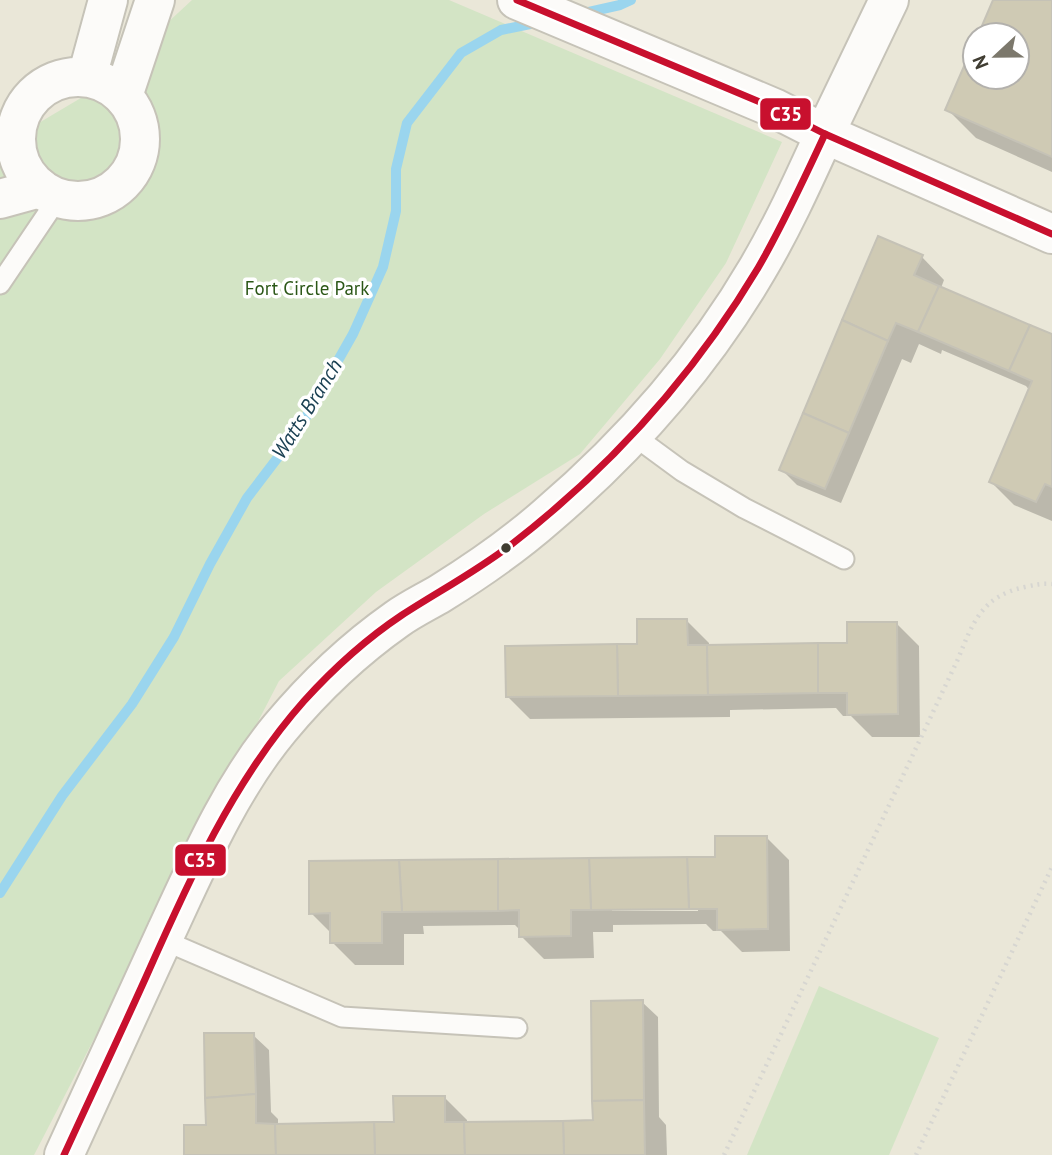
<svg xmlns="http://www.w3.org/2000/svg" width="1052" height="1155" font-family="'PT Sans',sans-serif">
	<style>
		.green { fill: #d3e4c5 }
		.shadow { fill: #0003; fill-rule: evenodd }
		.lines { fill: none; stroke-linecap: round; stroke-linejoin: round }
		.stream { stroke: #9ad5ee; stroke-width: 10 }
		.building { fill: #cfcab4; stroke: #c5c2b6; stroke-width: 2 }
		.service-casing { stroke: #c6c3b8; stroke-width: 23 }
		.minor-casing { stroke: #c6c3b8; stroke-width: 42 }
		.path { stroke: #d7d6d1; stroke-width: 4.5; stroke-dasharray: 2 5; stroke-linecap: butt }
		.service { stroke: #fcfbf9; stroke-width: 19 }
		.minor { stroke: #fcfbf9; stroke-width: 38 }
		.bus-1-casing { stroke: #fff; stroke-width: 12 }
		.bus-1 { stroke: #c8102e; stroke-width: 7 }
		.bus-dot { fill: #403d32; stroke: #fff; stroke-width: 2.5 }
		.labels { text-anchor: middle; stroke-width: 7; stroke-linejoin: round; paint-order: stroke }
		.park-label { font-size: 19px; fill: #2b5717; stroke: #fff }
		.water-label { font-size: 21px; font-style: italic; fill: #1b4153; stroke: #fff }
		.line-badge { stroke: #fff; stroke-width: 2.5 }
		.badge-label { font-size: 19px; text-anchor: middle; font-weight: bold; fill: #fff }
	</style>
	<rect width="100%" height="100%" fill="#eae7d8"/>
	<g class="green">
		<path d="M192,0H449L782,142L726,263L660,359L580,454L484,514L376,592L279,681L34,1155H0V146L96,89Z"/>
		<path d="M819,986L939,1038L889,1155H747Z"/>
	</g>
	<g class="shadow">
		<path d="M995,0H1052V172L976,138L947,109L975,45V77H1017V35H979Z"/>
		<path d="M922,257L944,280L941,288L1052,336V521L1014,505L991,482L1030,391L1026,386L942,350L941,354L919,344L911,363L902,359L841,503L797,485L781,469Z"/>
		<path d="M686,620L709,643V646L849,645L896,623L919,646L920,737H872L851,716H843L836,708L730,710V717L530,719L508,697L639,646Z"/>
		<path d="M766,837L789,860L790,951L742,952L721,931H713L706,924L613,925V932H593L594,958L544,959L521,936V931L515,925L423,926L424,934H404V965H355L332,942V934L311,913L717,859ZM698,907V911H612V908Z"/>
		<path d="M642,1002L658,1017L659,1117L666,1125L667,1155H186L208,1126L253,1035L269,1050L271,1112L278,1119V1125L396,1124L444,1097L467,1120V1124L594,1122Z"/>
	</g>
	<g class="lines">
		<g class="stream">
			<path d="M580,14L620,5L631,0"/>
			<path d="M0,893L62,796L132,704L174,637L210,564L247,498L298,431L353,334L383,267L396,211V169L407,123L461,53L501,30L540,22"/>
		</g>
	</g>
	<g class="building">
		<path d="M993,0H1052V157L945,110L975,41V77H1017V35H978Z"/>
		<path d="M878,236L923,255L914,275L939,286L918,332L896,323L888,341L842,320Z"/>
		<path d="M939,286L1030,325L1009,371L918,332Z"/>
		<path d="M842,320L888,341L849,433L803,413Z"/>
		<path d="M1030,325L1052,334V487L1045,484L1036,502L989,482L1032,381L1009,371Z"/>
		<path d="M803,413L849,433L825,489L779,470Z"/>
		<path d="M637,619H687L688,645H707L708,695L618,696L617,644H637Z"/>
		<path d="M847,622H897L898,714L847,715V693H818V643H847Z"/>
		<path d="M818,643V693L708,695L707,645Z"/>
		<path d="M617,644L618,696L506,697L505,646Z"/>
		<path d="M715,836H767L768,929L717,930V909H689L687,857H715Z"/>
		<path d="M687,857L689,909L591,910L589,858Z"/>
		<path d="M589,858L591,910H571V936L519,937V910L498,911V859Z"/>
		<path d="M498,859V911L402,912L399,860Z"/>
		<path d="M399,860L402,912H382V943H330V913L309,914V861Z"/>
		<path d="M643,1000L644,1100L592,1101L591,1001Z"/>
		<path d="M204,1033H254L256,1094L205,1098Z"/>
		<path d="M256,1094V1123L275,1124L276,1155H184V1125H206L205,1098Z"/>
		<path d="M393,1096H445V1122H464L465,1155H375L374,1122H394Z"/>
		<path d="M644,1100L645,1155H564L563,1121L593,1120L592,1101Z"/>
		<path d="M563,1121L564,1155H465L464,1122Z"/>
		<path d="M374,1122L375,1155H276L275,1124Z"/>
	</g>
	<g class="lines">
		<g class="service-casing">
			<g id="service">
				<path d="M0,284L58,198"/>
				<path d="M633,435L682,471L744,508L844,559"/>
				<path d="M163,940L342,1017L517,1028"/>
			</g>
		</g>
		<g class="minor-casing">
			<g id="minor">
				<path d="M517,0L774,108L825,134L1052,234"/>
				<path d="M87,77L108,0"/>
				<circle cx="78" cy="139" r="62"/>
				<path d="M123,96L155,0"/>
				<path d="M0,199L40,188"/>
				<path d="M64,1155C99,1080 133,1005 167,930C199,861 231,787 280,728C315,686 353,650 397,619C411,609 426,602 441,593C478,570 514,545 547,516C630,445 703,362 758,268C784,224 805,177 826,131C847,88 868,44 889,0"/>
			</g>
		</g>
		<g class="path">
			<path d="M724,1155L958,659C973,622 982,596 1025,587C1035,585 1042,583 1052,584"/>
			<path d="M916,1155L1052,867"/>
		</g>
		<use href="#service" class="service"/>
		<use href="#minor" class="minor"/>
		<g class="bus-1-casing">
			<g id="bus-1">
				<path d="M517,0L774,108L825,134L1052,234"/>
				<path d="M64,1155C91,1096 119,1037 146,977C189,880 233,781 304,701C333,669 366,639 402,615C439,591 477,571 512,544C610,468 694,375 758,268C783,225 804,179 825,134"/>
			</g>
		</g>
		<use href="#bus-1" class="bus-1"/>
	</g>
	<circle class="bus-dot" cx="506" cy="548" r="6"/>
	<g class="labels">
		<g class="park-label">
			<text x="307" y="295">Fort Circle Park</text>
		</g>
		<g class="water-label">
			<text transform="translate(307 409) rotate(-58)" y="7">Watts Branch</text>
		</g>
	</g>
	<g class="line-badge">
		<rect x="759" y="97" width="53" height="34" rx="7" fill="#c8102e"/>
		<rect x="174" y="843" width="53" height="34" rx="7" fill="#c8102e"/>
	</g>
	<g class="badge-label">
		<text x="786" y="121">C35</text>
		<text x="200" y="867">C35</text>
	</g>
	<g transform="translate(996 56) rotate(248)"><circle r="33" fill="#ffffff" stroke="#b3b1ad" stroke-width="2"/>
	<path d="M0-5L12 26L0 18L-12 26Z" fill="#7c786c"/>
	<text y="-10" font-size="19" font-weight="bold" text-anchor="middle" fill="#403d32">N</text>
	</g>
</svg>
